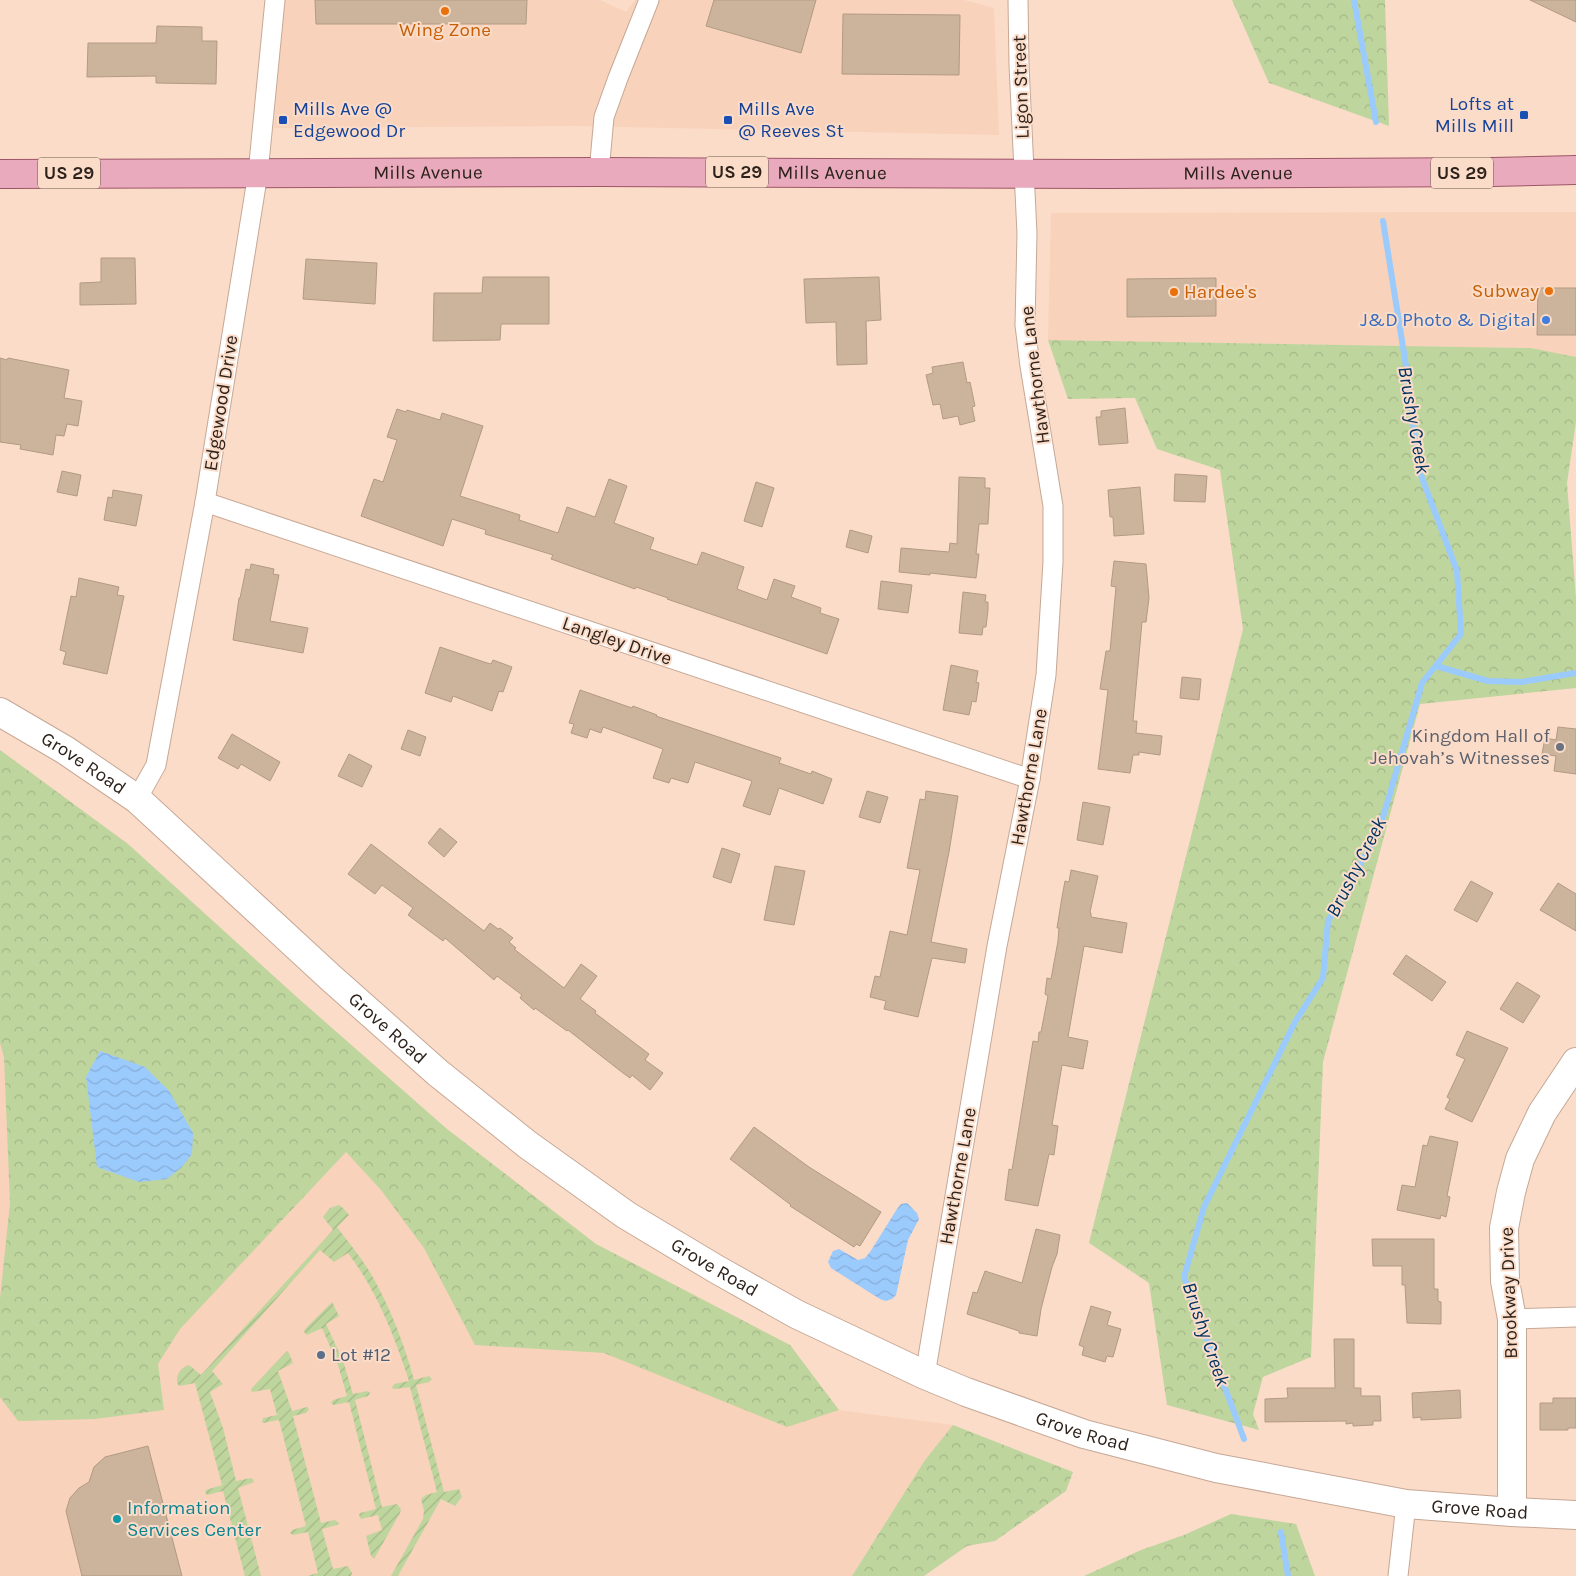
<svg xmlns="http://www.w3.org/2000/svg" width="1576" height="1576" font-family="Karla,sans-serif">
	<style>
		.built { fill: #f8d2ba }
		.forest { fill: url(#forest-crowns) }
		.garden { fill: url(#garden-furrows) }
		.water { fill: url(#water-waves) }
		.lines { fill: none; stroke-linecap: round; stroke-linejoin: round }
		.stream { stroke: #9bcafd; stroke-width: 6 }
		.building { fill: #ccb49c; stroke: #b29a83 }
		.street-casing { stroke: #c6a896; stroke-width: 21 }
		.secondary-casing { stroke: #c6a896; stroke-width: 30 }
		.primary-casing { stroke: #9d5666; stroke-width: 30 }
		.street { stroke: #fff; stroke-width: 19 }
		.secondary { stroke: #fff; stroke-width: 28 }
		.primary { stroke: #e8aabc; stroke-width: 28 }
		.food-dot { fill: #e8710a; stroke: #fbdcc9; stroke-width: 2 }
		.transit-dot { fill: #1a4fb4; stroke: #fbdcc9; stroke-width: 2 }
		.shop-dot { fill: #3f7fe0; stroke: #fbdcc9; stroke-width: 2 }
		.worship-dot { fill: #6b7280; stroke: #fbdcc9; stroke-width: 2 }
		.service-dot { fill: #5c6f8a; stroke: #fbdcc9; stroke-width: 2 }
		.culture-dot { fill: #0f9aa8; stroke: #fbdcc9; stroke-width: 2 }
		.labels { text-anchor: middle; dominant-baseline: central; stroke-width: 4; stroke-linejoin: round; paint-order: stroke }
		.shield { fill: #fbdcc9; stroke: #6b5a4f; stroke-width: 1 }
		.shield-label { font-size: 18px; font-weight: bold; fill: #2d221b }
		.food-label { font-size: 19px; fill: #c56008; stroke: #fbdcc9 }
		.street-label { font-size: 19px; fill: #2d221b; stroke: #fbdcc9 }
		.transit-label { font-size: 19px; fill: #164399; stroke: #fbdcc9; text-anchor: start }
		.shop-label { font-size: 19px; fill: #366cbe; stroke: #fbdcc9; text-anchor: end }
		.worship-label { font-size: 19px; fill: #5b616d; stroke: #fbdcc9; text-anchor: end }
		.service-label { font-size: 19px; fill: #4e5e75; stroke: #fbdcc9; text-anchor: start }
		.culture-label { font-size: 19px; fill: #0d838f; stroke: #fbdcc9; text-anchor: start }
		.water-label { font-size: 20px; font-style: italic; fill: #003461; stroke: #fbdcc9 }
	</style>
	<defs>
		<pattern id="forest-crowns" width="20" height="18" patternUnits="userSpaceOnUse" patternTransform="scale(1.25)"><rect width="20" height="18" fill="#bfd59e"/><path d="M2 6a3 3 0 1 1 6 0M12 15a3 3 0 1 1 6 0" fill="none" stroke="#a4b788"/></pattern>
		<pattern id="garden-furrows" width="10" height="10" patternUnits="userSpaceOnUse" patternTransform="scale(1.25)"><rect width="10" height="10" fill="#bfd59e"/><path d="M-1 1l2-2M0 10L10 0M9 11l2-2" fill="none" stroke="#a4b788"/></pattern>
		<pattern id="water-waves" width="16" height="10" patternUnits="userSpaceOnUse" patternTransform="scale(1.25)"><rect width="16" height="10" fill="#9bcafd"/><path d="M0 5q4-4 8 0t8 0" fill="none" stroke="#86add8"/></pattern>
	</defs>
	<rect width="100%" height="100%" fill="#fbdcc9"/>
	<!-- built -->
	<g class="built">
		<polygon points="282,0 600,0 626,12 635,0 964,0 994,8 999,135 576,126 274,128"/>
		<polygon points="1576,212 1576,357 1531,348 1048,340 1051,213"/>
		<polygon points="0,750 128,844 299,999 447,1129 596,1244 790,1345 839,1410 953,1425 925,1460 852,1576 0,1576"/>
	</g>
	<!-- forest -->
	<g class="forest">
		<polygon points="1232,0 1385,0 1389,126 1269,83"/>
		<polygon points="1048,340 1531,348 1576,357 1576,422 1567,483 1576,598 1576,688 1420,704 1323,1062 1311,1357 1263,1377 1253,1414 1259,1430 1167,1405 1149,1283 1089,1243 1243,629 1220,470 1157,449 1135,398 1068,399"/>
		<polygon points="0,750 128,844 299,999 447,1129 596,1244 790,1345 839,1410 787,1427 604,1353 475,1345 424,1248 381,1190 346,1152 180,1329 158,1364 164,1410 95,1419 18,1421 0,1397 0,1299 10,1203 4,1057 0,1043"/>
		<polygon points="953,1425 1073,1472 1066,1491 995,1541 967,1546 924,1576 852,1576 925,1460"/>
		<polygon points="1231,1514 1296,1524 1315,1576 1084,1576 1141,1550 1184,1535"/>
	</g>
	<!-- garden -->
	<g class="garden">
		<path d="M339,1205l4,3 6,7 -12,12c11,15 24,30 34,47 19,33 33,69 43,106l15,-4 3,3 -3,3 -13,3 28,107 15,-3 3,8 -7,9 -14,-7 -43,77h-7l32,-57 1,-8 -3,-12 5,-4 11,-3 -27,-105 -16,2 -2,-1 2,-4 15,-3c-15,-46 -32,-90 -61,-128l-14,9 -14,-12 -108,121 11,13 -13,8 13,36 13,53 15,-3 2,1 1,3 -16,6 23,88h-16l-22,-85 -16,4 -2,-3 1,-2 16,-5 -27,-102 -16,3c-6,-8 2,-19 10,-21l12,10 132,-145 -10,-13 7,-9z"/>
		<polygon points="332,1302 339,1316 326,1324 343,1361 353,1394 368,1391 370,1393 368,1396 355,1400 382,1507 397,1504 401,1509 400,1513 374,1559 371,1556 366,1536 382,1530 378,1515 361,1519 359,1515 360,1513 376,1509 349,1402 334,1405 331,1403 333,1400 347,1396 338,1365 322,1328 307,1335 304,1332 305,1329"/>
		<polygon points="287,1351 289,1353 293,1363 278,1371 292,1411 307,1407 309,1409 306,1413 293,1416 321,1523 335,1520 339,1523 337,1525 322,1529 333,1569 348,1566 352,1573 351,1576 307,1576 318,1573 308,1532 293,1535 290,1533 292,1530 306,1526 279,1420 263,1423 262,1422 263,1418 277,1415 270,1389 252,1392 251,1389"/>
	</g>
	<!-- water -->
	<g class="water">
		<polygon points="100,1051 145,1067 169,1091 193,1133 192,1154 182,1167 167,1179 139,1182 97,1167 86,1077"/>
		<polygon points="907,1203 917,1213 919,1219 908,1240 896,1295 892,1299 886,1301 880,1299 831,1268 828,1262 833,1251 839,1249 858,1260 865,1258 870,1252 897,1209 901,1204"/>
	</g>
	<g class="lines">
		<!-- stream -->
		<g class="stream">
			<polyline points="1354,0 1376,122"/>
			<polyline points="1436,666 1488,681 1521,682 1575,673"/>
			<polyline points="1244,1439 1184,1277 1204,1207 1295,1022 1323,978 1328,921 1379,831 1422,683 1461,634 1457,571 1419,470 1406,366 1383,221"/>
			<polyline points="1281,1532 1288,1576"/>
		</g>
	</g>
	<!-- building -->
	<g class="building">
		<polygon points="315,0 527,0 526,24 316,24"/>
		<polygon points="714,0 816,0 801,53 706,26"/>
		<polygon points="1530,0 1576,0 1576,22"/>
		<polygon points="843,14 960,15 959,75 842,74"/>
		<polygon points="157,26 202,27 202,41 217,41 216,84 156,83 156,76 87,77 88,43 156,43"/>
		<polygon points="101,258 135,258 136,304 80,305 80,283 101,282"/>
		<polygon points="306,259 377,263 375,304 303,299"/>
		<polygon points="483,277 549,277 549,324 501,324 500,340 433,341 434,293 482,293"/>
		<polygon points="879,277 881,320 866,321 867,364 837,365 836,322 806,323 804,279"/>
		<polygon points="1216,278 1216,316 1127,317 1127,279"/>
		<polygon points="1538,288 1576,288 1576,335 1537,335"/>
		<polygon points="0,358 7,360 8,358 69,370 64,398 82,401 78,426 67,424 64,436 56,435 53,455 20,449 21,445 0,442"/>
		<polygon points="963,362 967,383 970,382 975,406 972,407 975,421 960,425 958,416 943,419 940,404 933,405 926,375 933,373 932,367"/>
		<polygon points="1125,408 1128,443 1099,445 1096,417 1101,417 1101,411"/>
		<polygon points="397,409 406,412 407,410 440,420 442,413 483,426 460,496 520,515 519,520 558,533 567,507 595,517 609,479 627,486 614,523 654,538 650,549 697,565 702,552 744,567 737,589 767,600 774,579 795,586 791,597 821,608 820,613 839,619 827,654 667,599 668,598 636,587 635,589 551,559 553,555 485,534 486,530 452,519 443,546 361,516 374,479 383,482 397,440 387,437"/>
		<polygon points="62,471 81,475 77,496 57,492"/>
		<polygon points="1175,474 1207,476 1205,502 1174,501"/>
		<polygon points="959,477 985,478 985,488 990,488 988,524 979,524 976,554 979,554 976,578 930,573 930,575 899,572 901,548 949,552 950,543 957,544"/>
		<polygon points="756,482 774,488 762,527 744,521"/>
		<polygon points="1140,487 1144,534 1114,536 1113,517 1110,517 1108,490"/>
		<polygon points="113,490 142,495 136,526 104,520 108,497 112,498"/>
		<polygon points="850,530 872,536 868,553 846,547"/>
		<polygon points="1114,561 1146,564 1149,598 1146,622 1142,622 1133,721 1137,721 1136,733 1162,736 1160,755 1139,752 1139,755 1133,755 1130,773 1098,769 1108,690 1100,689 1106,651 1110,651 1116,587 1111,586"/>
		<polygon points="251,564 274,569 273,574 279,575 270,621 308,628 303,653 233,640 239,598 240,598 246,569 250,570"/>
		<polygon points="79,578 119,587 117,595 124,596 107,674 63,664 66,652 60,650 71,596 76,597"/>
		<polygon points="881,581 912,585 908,613 878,609"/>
		<polygon points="963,592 986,595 985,602 988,602 988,610 986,627 983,627 982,635 959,633"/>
		<polygon points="440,647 484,662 491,664 493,660 512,667 503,692 499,691 492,711 453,696 451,702 425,693"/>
		<polygon points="951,665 978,671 976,682 979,683 976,702 972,701 969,715 943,710"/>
		<polygon points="1182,677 1201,679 1199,700 1180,698"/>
		<polygon points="580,690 632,708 633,706 657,715 656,716 781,758 779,763 811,774 812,771 832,779 823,804 779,788 770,815 743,806 752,781 695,762 688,783 671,778 669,783 653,778 663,749 603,727 601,733 590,729 587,738 571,733 574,724 569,723"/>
		<polygon points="1558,727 1576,729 1576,774 1554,771 1556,756 1542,754 1545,738 1556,740"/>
		<polygon points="408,730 426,737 420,756 401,749"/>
		<polygon points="232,734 280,762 270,781 241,764 238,769 218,758"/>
		<polygon points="349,754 372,766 362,787 338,776"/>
		<polygon points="867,791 888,797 880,823 859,817"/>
		<polygon points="926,791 958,796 949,852 931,942 967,949 965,963 932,958 918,1017 884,1009 886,1001 870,997 875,976 880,977 890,931 907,935 920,870 907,868 920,799 925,800"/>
		<polygon points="1083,802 1110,807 1103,845 1077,840"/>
		<polygon points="440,828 457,842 444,857 428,843"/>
		<polygon points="371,844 484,931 490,923 498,929 500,928 513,938 509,942 516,948 514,949 564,988 581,964 597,976 580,999 596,1011 595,1013 649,1054 645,1060 663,1073 650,1090 632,1075 630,1078 623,1073 568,1030 567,1031 535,1008 534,1010 520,998 522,995 497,976 494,980 445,938 443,941 408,915 413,908 382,885 375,894 348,874"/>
		<polygon points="722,848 740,854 731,883 713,877"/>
		<polygon points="775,866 805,871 794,925 764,920"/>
		<polygon points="1071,870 1098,876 1090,912 1091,913 1091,917 1127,923 1122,953 1084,946 1068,1037 1088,1041 1083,1069 1062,1065 1052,1125 1058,1126 1054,1155 1049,1154 1038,1206 1005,1200 1009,1169 1012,1170 1033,1041 1038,1042 1039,1032 1041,1032 1048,996 1045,994 1047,978 1051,979 1058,941 1059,928 1057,928 1062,897 1065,881 1069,882"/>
		<polygon points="1471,881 1493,893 1477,922 1454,910"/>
		<polygon points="1558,883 1576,894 1576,931 1540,910"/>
		<polygon points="1406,955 1446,982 1432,1001 1393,974"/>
		<polygon points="1517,982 1540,996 1523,1023 1500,1009"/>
		<polygon points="1467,1031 1508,1048 1472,1122 1445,1109 1450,1099 1447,1097 1465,1059 1456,1055"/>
		<polygon points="754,1127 809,1167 881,1212 860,1246 856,1244 854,1247 790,1206 791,1205 730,1159"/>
		<polygon points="1430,1136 1458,1142 1447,1196 1450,1197 1446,1217 1441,1215 1440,1219 1397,1210 1402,1185 1415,1187 1423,1145 1427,1146"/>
		<polygon points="1036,1229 1060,1235 1057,1254 1052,1267 1041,1309 1037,1336 1019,1333 1019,1331 967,1314 973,1292 977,1293 985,1271 1022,1283"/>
		<polygon points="1372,1239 1434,1239 1434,1289 1438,1289 1438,1301 1441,1302 1441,1324 1407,1323 1405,1285 1402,1285 1402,1266 1373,1266"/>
		<polygon points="1091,1306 1111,1312 1107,1325 1121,1329 1113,1357 1107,1356 1105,1362 1082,1355 1084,1347 1079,1345"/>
		<polygon points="1334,1339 1354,1339 1354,1388 1361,1388 1361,1396 1380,1396 1381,1421 1373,1421 1373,1425 1353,1426 1353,1423 1346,1424 1346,1421 1265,1422 1265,1399 1288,1398 1287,1388 1335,1388"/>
		<polygon points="1460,1390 1461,1418 1421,1420 1421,1417 1413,1418 1412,1393"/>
		<polygon points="1553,1398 1576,1398 1576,1428 1568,1428 1568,1430 1540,1430 1540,1403 1553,1403"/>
		<polygon points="148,1446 182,1576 82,1576 66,1511 70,1498 79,1488 89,1482 94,1467 105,1457"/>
	</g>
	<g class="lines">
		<!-- street casing -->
		<g class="street-casing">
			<g id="street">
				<polyline points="599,172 604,117 618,78 649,0"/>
				<polyline points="205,502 1030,779"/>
				<polyline points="137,799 156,765 205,502 258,173 275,0"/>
				<polyline points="1512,1319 1576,1317"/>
				<polyline points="925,1375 997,946 1030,779 1046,675 1053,562 1053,506 1030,366 1025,325 1027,234 1019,65 1018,0"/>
				<polyline points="1398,1576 1406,1504"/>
			</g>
		</g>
		<!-- secondary casing -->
		<g class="secondary-casing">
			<g id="secondary">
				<path id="s1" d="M0,712l65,38 72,49 194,179 107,95 90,72 98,70 90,54 80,45 129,61 41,17 118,42 132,34 190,36 106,8 64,3"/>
				<polyline points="1512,1512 1512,1319 1505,1281 1504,1228 1511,1192 1520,1159 1542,1113 1576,1062"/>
			</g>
		</g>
		<!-- primary casing -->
		<g class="primary-casing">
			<g id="primary">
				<path id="s2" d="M0,174l599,-2 509,2 384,-2 84,-2"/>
			</g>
		</g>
		<!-- street -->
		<use href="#street" class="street"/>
		<!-- secondary -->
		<use href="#secondary" class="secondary"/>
		<!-- primary -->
		<use href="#primary" class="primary"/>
	</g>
	<!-- markers -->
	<g class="food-dot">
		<circle cx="445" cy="11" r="5"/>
		<circle cx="1549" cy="291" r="5"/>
		<circle cx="1174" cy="292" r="5"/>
	</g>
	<g class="transit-dot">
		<rect x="1519" y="110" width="10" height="10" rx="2.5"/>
		<rect x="278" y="115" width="10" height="10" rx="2.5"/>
		<rect x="723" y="115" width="10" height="10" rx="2.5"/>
	</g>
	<circle class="shop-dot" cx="1546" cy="320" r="5"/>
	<circle class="worship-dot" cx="1560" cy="747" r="5"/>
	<circle class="service-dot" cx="321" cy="1355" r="5"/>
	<circle class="culture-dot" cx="117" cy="1519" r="5"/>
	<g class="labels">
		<!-- shield labels -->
		<g class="shield">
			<rect x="706" y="156.5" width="62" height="31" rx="4"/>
			<rect x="38" y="157.5" width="62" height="31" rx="4"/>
			<rect x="1431" y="157.5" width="62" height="31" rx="4"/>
		</g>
		<g class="shield-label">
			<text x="737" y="172">US 29</text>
			<text x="69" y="173">US 29</text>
			<text x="1462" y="173">US 29</text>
		</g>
		<!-- food labels -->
		<g class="food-label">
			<text x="445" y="30">Wing Zone</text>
			<text x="1539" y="291" text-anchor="end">Subway</text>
			<text x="1184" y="292" text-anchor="start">Hardee's</text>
		</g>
		<!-- street labels -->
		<g class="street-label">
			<text transform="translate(1021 87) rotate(-92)">Ligon Street</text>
			<text stroke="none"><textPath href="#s2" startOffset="428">Mills Avenue</textPath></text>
			<text stroke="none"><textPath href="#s2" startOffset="832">Mills Avenue</textPath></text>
			<text stroke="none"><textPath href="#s2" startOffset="1238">Mills Avenue</textPath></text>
			<text transform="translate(1035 375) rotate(-97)">Hawthorne Lane</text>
			<text transform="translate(221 403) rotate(-81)">Edgewood Drive</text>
			<text transform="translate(617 641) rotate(19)">Langley Drive</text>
			<text stroke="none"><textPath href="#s1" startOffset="98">Grove Road</textPath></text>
			<text transform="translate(1029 777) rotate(-80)">Hawthorne Lane</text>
			<text stroke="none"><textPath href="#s1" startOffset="502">Grove Road</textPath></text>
			<text transform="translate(958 1176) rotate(-80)">Hawthorne Lane</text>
			<text stroke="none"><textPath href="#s1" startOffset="908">Grove Road</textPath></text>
			<text transform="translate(1509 1293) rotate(-92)">Brookway Drive</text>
			<text stroke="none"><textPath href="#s1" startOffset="1312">Grove Road</textPath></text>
			<text stroke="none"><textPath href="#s1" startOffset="1718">Grove Road</textPath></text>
		</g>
		<!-- transit labels -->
		<g class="transit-label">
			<text x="1514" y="104" text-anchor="end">Lofts at<tspan x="1514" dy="22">Mills Mill</tspan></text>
			<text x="293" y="109">Mills Ave @<tspan x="293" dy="22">Edgewood Dr</tspan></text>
			<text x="738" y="109">Mills Ave<tspan x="738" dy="22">@ Reeves St</tspan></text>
		</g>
		<!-- shop labels -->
		<g class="shop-label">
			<text x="1536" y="320">J&amp;D Photo &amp; Digital</text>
		</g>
		<!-- worship labels -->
		<g class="worship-label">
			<text x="1550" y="736">Kingdom Hall of<tspan x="1550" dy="22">Jehovah’s Witnesses</tspan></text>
		</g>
		<!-- service labels -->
		<g class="service-label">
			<text x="331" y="1355">Lot #12</text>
		</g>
		<!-- culture labels -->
		<g class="culture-label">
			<text x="127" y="1508">Information<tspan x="127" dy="22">Services Center</tspan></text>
		</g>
		<!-- water labels -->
		<g class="water-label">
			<text transform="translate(1414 420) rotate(80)">Brushy Creek</text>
			<text transform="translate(1356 867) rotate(-63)">Brushy Creek</text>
			<text transform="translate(1206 1334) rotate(71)">Brushy Creek</text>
		</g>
	</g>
</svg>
